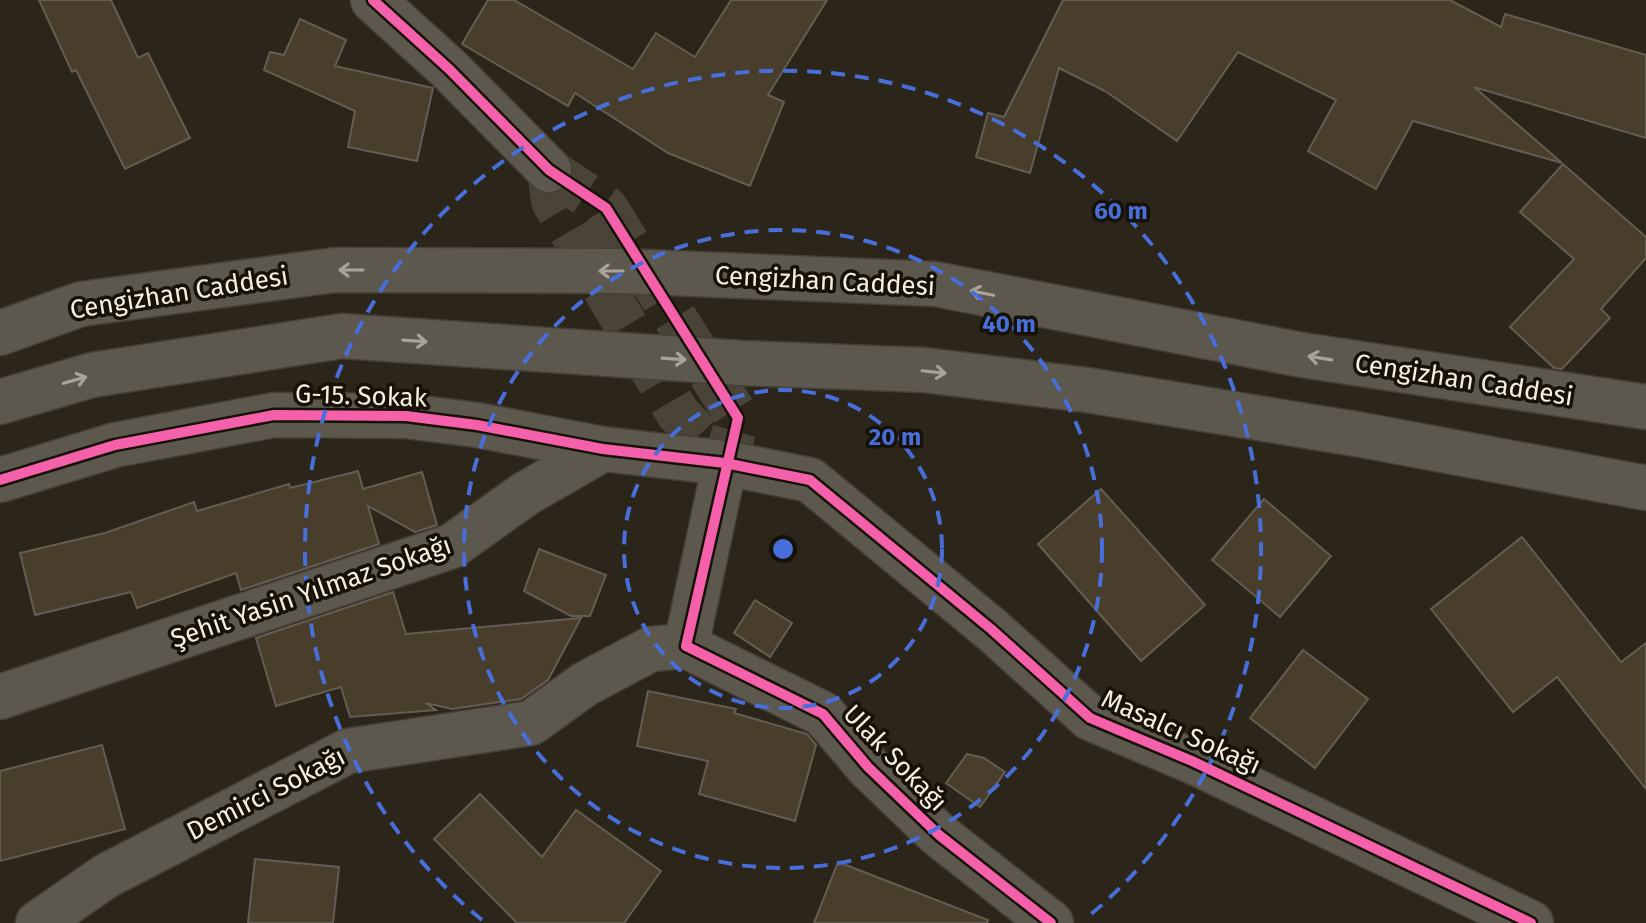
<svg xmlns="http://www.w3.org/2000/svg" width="1646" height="923" font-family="'Fira Sans',sans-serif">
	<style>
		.building { fill: #493d2c; stroke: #645d53; stroke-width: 2 }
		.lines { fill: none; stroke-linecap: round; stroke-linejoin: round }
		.minor-tunnel { stroke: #4a4337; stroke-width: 44; stroke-dasharray: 44 22; stroke-linecap: butt }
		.minor-casing { stroke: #453f35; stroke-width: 47 }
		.secondary-casing { stroke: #453f35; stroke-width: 47 }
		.minor { stroke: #5d584e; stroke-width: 44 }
		.secondary { stroke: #5d584e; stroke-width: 44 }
		.cycleway-casing { stroke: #171208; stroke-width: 15 }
		.cycleway { stroke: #f560ab; stroke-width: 10 }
		.oneway { stroke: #aaa397 }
		.ring { fill: none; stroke: #486eda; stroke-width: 4; stroke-dasharray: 14 10 }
		.labels { text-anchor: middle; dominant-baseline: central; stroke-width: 7; stroke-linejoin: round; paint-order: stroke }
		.street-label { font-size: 26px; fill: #f6eee0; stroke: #171208 }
		.centre { fill: #486eda; stroke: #171208; stroke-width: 4 }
		.ring-label { font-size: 24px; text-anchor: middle; font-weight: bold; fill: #486eda; stroke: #171208; stroke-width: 7; stroke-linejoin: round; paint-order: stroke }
	</style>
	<rect width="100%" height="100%" fill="#2c2519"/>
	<!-- building -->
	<g class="building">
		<polygon points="39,0 111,0 138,58 148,53 190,138 125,169 76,70 72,72"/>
		<polygon points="488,0 514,0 633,69 656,33 695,57 731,0 827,0 768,95 784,102 750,186 668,153 575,93 568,106 462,44"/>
		<polygon points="1063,0 1450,0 1501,27 1505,14 1646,55 1646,138 1474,87 1562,163 1413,121 1376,189 1308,151 1336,100 1238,52 1177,141 1105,91 1059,68 1030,173 976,157 988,113 1004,117"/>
		<polygon points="300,19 346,40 335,66 433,88 417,161 348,147 355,111 264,70 270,52 284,55"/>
		<polygon points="1563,164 1646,237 1646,258 1601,309 1610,318 1562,369 1554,368 1510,327 1574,259 1520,212"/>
		<polygon points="358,471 363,489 422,472 437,525 415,532 368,506 379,544 241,590 236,573 137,608 131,592 35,615 20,553 105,533 194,502 197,511 289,484 290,488"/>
		<polygon points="1101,489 1205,605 1141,661 1038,544"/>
		<polygon points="1264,499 1331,556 1280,617 1212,560"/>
		<polygon points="1522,537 1621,662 1646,643 1646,789 1557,677 1513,712 1431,609"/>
		<polygon points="539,549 606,575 590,616 571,616 524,591"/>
		<polygon points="393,592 406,634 581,618 548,680 521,699 452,709 426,703 436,710 350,717 341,687 276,706 256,638"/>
		<polygon points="755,600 792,623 770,657 734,633"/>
		<polygon points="1303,650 1368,699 1315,768 1250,718"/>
		<polygon points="648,691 736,709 734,713 807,734 816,745 795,821 699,794 708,761 637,746"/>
		<polygon points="102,745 125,829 0,861 0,771"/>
		<polygon points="967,754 984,758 1005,772 980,807 946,783"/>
		<polygon points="480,794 542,857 576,810 661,871 624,923 517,923 434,839"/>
		<polygon points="255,859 339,867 333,923 248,923"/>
		<polygon points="838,862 988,920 987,923 814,923"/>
	</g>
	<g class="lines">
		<!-- minor-tunnel -->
		<g class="minor-tunnel">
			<polyline points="549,170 606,208 738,418 725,463"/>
			<polyline points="549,170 553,201 677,412 725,463"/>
		</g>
		<!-- minor casing -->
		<g class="minor-casing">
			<g id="minor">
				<polyline points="373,0 449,69 549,170"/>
				<polyline points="725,463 686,646 823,714 868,767 939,835 1051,923"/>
				<polyline points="0,480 115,445 274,415 406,416 477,425 603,449 725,463 810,480 991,629 1090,718 1192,761 1531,923"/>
				<polyline points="0,697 452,546 525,494 603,449"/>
				<polyline points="38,923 106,876 348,751 531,723 585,684 651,649 686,646"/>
			</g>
		</g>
		<!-- secondary casing -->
		<g class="secondary-casing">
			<g id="secondary">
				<polyline points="0,333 81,304 335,270 623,271 935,284 1302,355 1646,407"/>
				<polyline points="0,402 92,375 342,336 741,363 924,370 1087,390 1362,435 1646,488"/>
			</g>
		</g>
		<!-- minor -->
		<use href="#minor" class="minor"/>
		<!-- secondary -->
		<use href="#secondary" class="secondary"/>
		<!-- cycleway casing -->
		<g class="cycleway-casing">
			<g id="cycleway">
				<polyline points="373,0 449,69 549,170 606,208 738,418 686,646 823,714 868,767 939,835 1051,923"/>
				<polyline points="0,480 115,445 274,415 406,416 477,425 603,449 725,463 810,480 991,629 1090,718 1192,761 1531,923"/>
			</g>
		</g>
		<!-- cycleway -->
		<use href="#cycleway" class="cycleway"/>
	</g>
	<!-- one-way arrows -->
	<defs><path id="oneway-shaft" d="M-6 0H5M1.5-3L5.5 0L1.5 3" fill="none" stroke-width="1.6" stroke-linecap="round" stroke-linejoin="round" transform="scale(2)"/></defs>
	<g class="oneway">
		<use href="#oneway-shaft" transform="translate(351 270) rotate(-180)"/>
		<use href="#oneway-shaft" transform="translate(611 271) rotate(-180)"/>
		<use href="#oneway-shaft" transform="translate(982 293) rotate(-169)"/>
		<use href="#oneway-shaft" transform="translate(415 341) rotate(4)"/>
		<use href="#oneway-shaft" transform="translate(1320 358) rotate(-171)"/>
		<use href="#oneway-shaft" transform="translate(674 359) rotate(4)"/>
		<use href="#oneway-shaft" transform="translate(934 372) rotate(6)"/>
		<use href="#oneway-shaft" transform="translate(75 380) rotate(-16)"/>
	</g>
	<!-- distance rings -->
	<g class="ring">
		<circle cx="783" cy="549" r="159"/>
		<circle cx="783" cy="549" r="319"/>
		<path d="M482 920A478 478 0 1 1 1084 920"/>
	</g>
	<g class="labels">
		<!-- street labels -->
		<g class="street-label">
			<text transform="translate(825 281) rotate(3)">Cengizhan Caddesi</text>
			<text transform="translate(179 293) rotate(-9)">Cengizhan Caddesi</text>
			<text transform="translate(1464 380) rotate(9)">Cengizhan Caddesi</text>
			<text transform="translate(361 396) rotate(2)">G-15. Sokak</text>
			<text transform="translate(311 592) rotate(-19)">Şehit Yasin Yılmaz Sokağı</text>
			<text transform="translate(1181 732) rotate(24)">Masalcı Sokağı</text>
			<text transform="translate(895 758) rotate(46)">Ulak Sokağı</text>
			<text transform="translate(266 794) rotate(-27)">Demirci Sokağı</text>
		</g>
	</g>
	<circle cx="783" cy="549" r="12" class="centre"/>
	<g class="ring-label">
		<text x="1121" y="219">60 m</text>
		<text x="1009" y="332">40 m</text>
		<text x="895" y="445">20 m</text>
	</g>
</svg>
